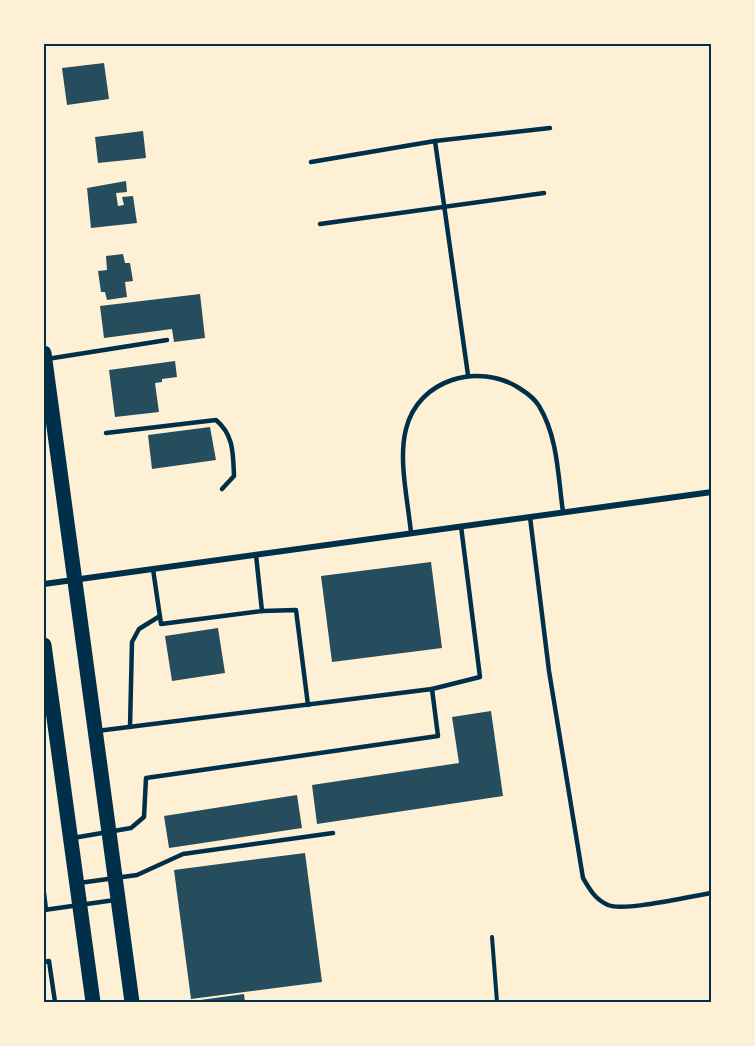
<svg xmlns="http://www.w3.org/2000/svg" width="755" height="1046" font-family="Lato,sans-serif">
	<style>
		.building { fill: #264d5e }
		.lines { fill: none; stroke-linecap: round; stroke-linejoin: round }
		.path { stroke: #003049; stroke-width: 4 }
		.service { stroke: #003049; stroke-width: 4.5 }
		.minor { stroke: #003049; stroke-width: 6 }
		.primary { stroke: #003049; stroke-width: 15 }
		.neatline { fill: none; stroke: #003049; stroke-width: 2 }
	</style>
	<rect width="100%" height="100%" fill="#fdf0d5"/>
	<!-- building -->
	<g class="building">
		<polygon points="104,63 109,99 67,105 62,68"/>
		<polygon points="143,131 146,158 98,163 95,137"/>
		<polygon points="126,181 127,192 116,193 118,206 124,205 122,197 133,196 137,223 91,228 87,188"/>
		<polygon points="123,254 125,263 130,263 133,281 125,282 127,297 107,300 105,292 101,292 98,271 107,270 106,256"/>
		<polygon points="200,294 205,338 174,342 172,329 104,338 100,306"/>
		<polygon points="175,361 177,377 162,379 162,382 155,383 159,412 115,417 109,370"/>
		<polygon points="210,427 216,460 152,469 148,435"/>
		<polygon points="431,562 442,648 332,662 321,576"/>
		<polygon points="218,628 225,673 172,681 165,636"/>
		<polygon points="491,711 503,796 317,824 312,785 459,763 452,717"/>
		<polygon points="297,795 302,828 169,848 164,816"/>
		<polygon points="305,853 322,982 191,999 174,870"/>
		<polygon points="244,994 245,1002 193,1002 193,1001"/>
	</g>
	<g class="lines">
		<!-- path -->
		<polyline class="path" points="492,937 497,1002"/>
		<!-- service -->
		<g class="service">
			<polyline points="435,141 468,375"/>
			<polyline points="311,162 435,141 550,128"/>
			<polyline points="320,224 544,193"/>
			<polyline points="47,359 167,340"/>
			<path d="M106,433l110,-13c18,15 17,34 18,56l-12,13"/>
			<path d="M530,517l19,154 34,207c7,12 12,21 25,27 17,7 82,-9 104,-12"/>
			<path d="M411,533c-3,-32 -13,-73 -5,-104 12,-50 73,-67 113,-41 8,5 16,11 20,18 19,31 19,71 24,106"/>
			<polyline points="153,569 161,624 262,611 256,555"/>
			<polyline points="262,611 296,610 308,705"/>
			<polyline points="432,689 480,677 461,526"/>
			<polyline points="130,727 132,642 139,629 160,616"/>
			<polyline points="73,838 131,828 144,817 146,778 438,736 432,689 97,731"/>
			<polyline points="79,883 137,875 183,854 333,833"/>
			<polyline points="44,893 46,910"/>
			<polyline points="44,910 115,900"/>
			<polyline points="44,962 49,961 55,1002"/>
		</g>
		<!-- minor -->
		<polyline class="minor" points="44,584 712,492"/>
		<!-- primary -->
		<g class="primary">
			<polyline points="44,353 132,1002"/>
			<polyline points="44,645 93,1002"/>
		</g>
	</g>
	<!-- border -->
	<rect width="755" height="1046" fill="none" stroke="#fdf0d5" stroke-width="90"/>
	<rect x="45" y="45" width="665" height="956" class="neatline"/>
</svg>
